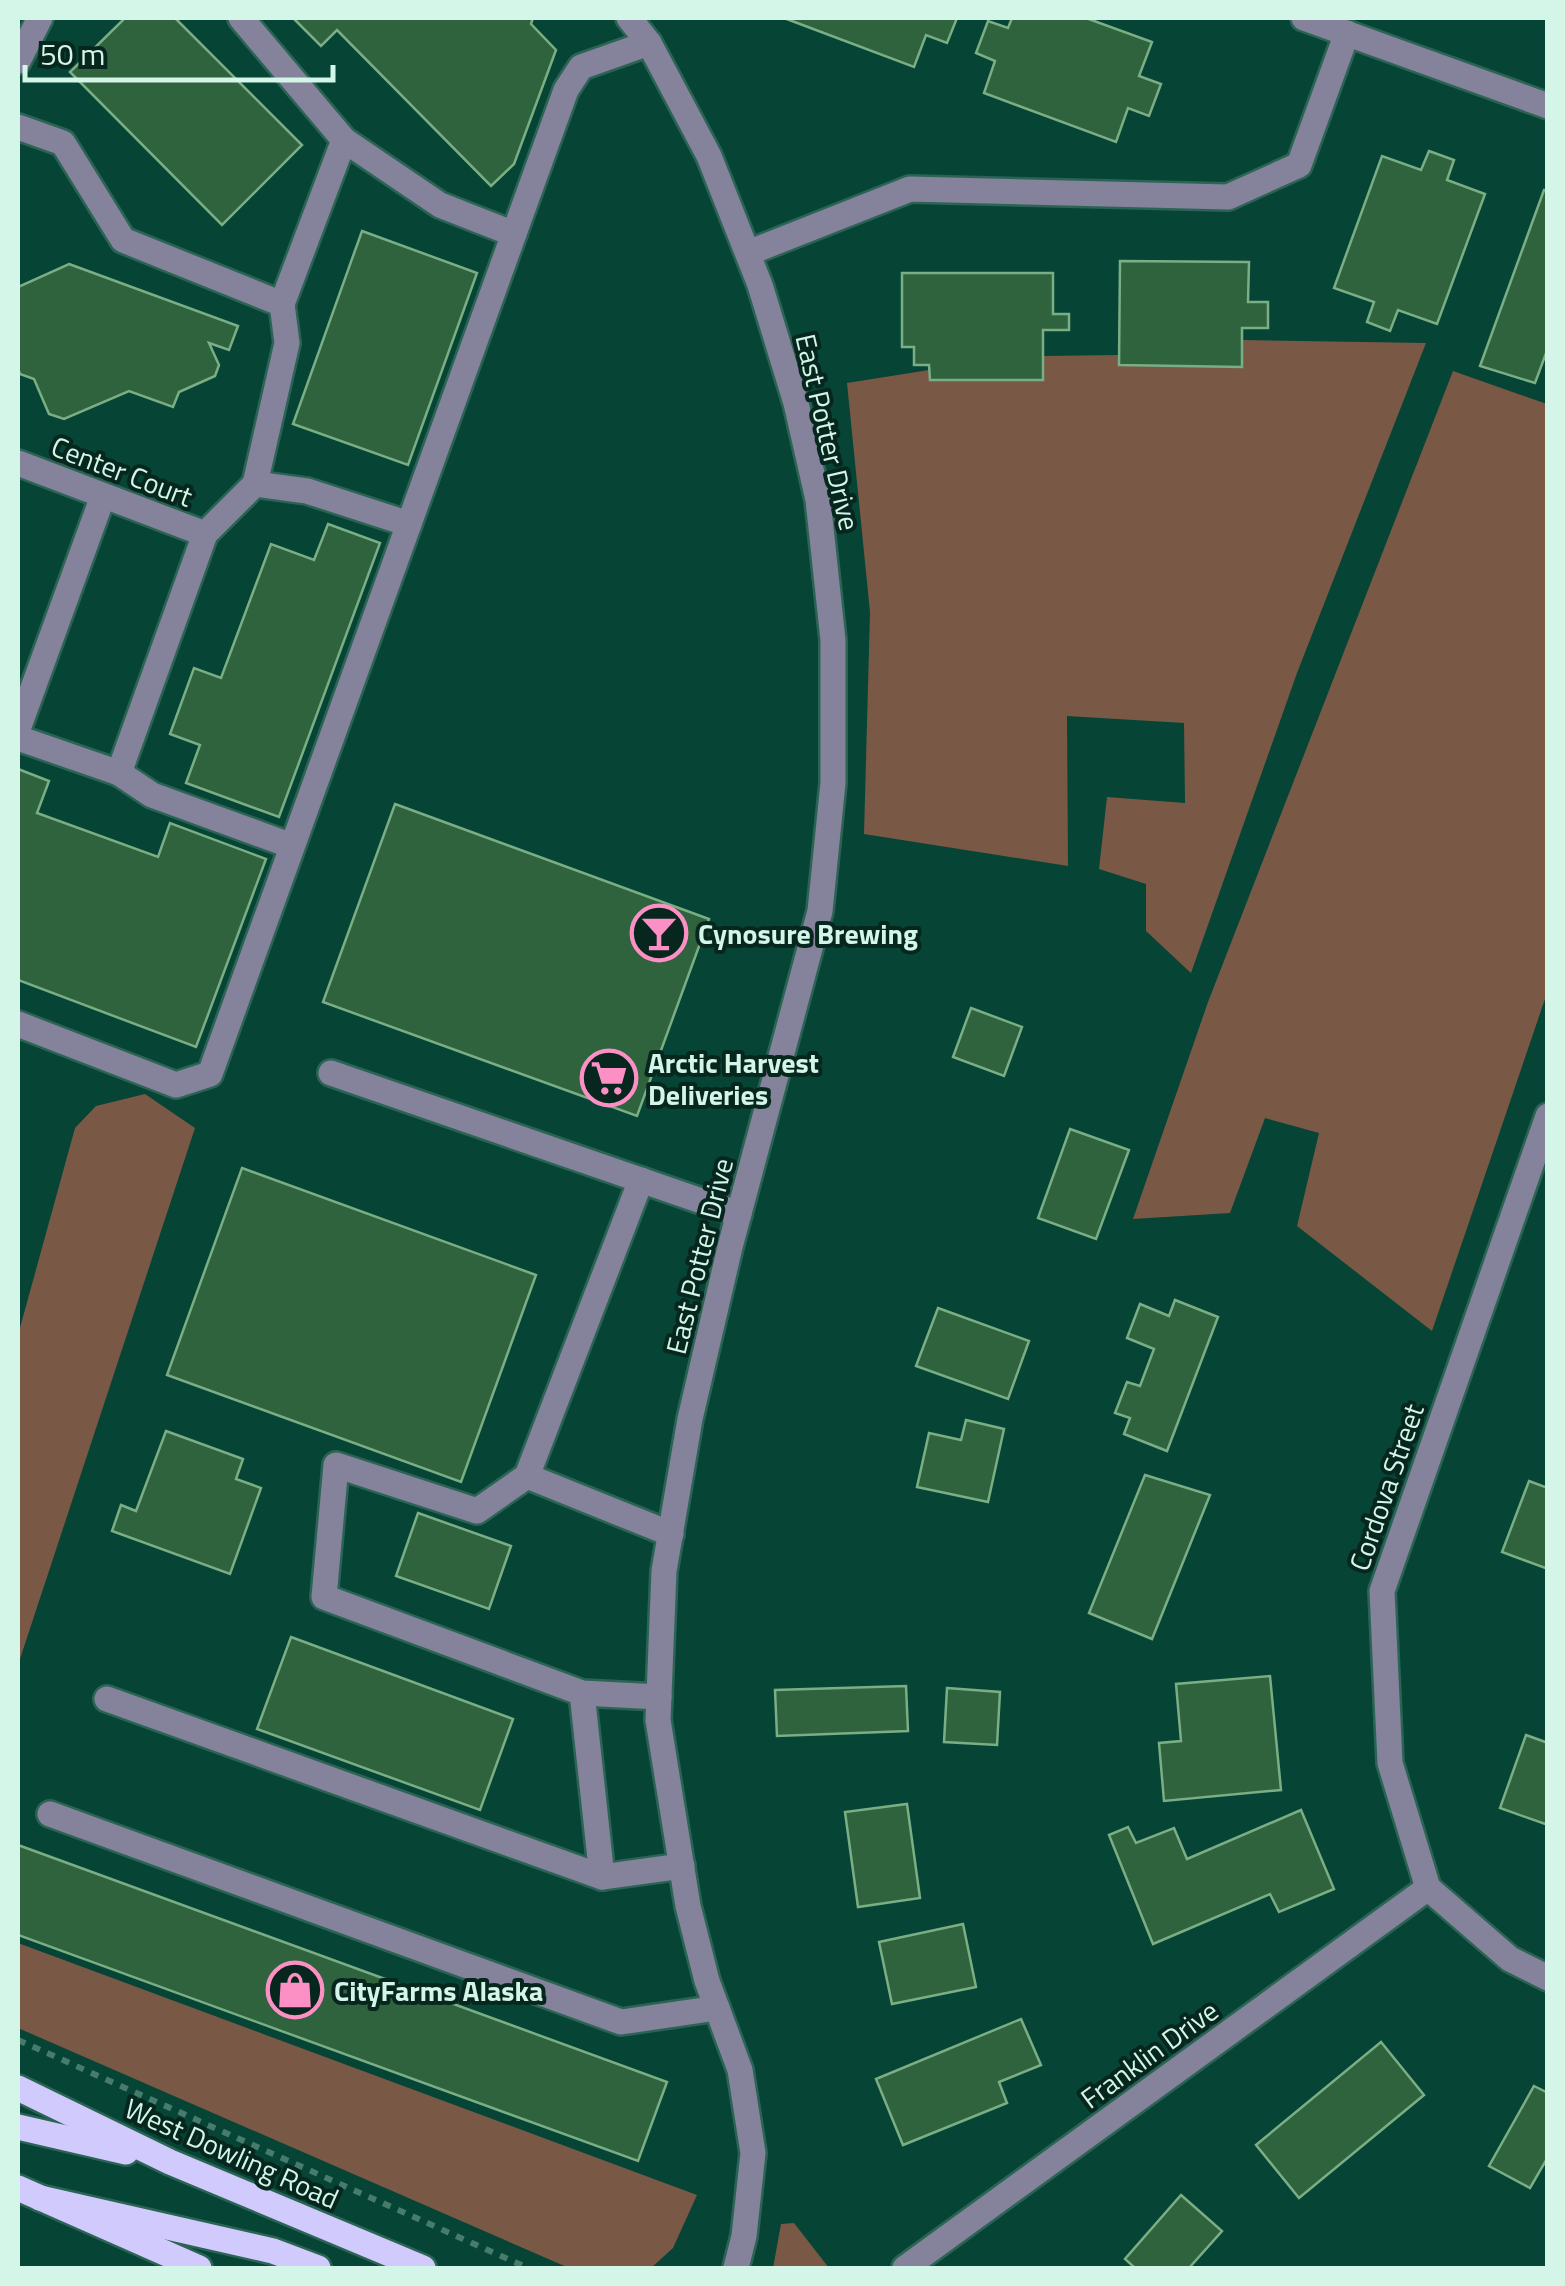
<svg xmlns="http://www.w3.org/2000/svg" width="1565" height="2286" font-family="'Titillium Web',sans-serif">
	<style>
		.green { fill: #795846 }
		.building { fill: #2f633d; stroke: #7aae85; stroke-width: 2.5 }
		.lines { fill: none; stroke-linecap: round; stroke-linejoin: round }
		.minor-casing { stroke: #2b6455; stroke-width: 30 }
		.major-casing { stroke: #2b6455; stroke-width: 30 }
		.path { stroke: #467b6d; stroke-width: 6; stroke-dasharray: 8 8; stroke-linecap: butt }
		.minor { stroke: #85829b; stroke-width: 25 }
		.major { stroke: #d1cafc; stroke-width: 25 }
		.labels { text-anchor: middle; dominant-baseline: central; stroke-width: 8; stroke-linejoin: round; paint-order: stroke }
		.street-label { font-size: 28px; fill: #d3f6e9; stroke: #07271e }
		.poi-label { font-size: 28px; font-weight: bold; fill: #d3f6e9; stroke: #07271e; text-anchor: start }
	</style>
	<rect width="100%" height="100%" fill="#064435"/>
	<!-- green -->
	<g class="green">
		<polygon points="1242,340 1426,343 1297,673 1191,973 1146,931 1146,884 1099,869 1107,797 1185,803 1184,723 1067,716 1068,866 864,834 870,612 847,383 929,370 930,380 1043,380 1043,356 1119,355 1119,365"/>
		<polygon points="1453,371 1547,404 1547,993 1432,1331 1297,1226 1319,1133 1265,1118 1230,1213 1133,1219 1208,1002"/>
		<polygon points="145,1094 195,1128 18,1665 18,1335 75,1128 96,1106"/>
		<polygon points="18,1943 697,2195 673,2248 651,2268 569,2268 18,2028"/>
		<polygon points="794,2223 829,2268 773,2268 781,2224"/>
	</g>
	<!-- building -->
	<g class="building">
		<polygon points="125,18 175,18 302,145 222,225 70,72"/>
		<polygon points="293,18 533,18 531,24 556,50 514,164 491,186 337,30 321,46"/>
		<polygon points="784,18 957,18 947,43 926,35 914,67"/>
		<polygon points="1012,18 1086,18 1152,42 1139,76 1161,84 1149,116 1128,108 1116,142 984,93 995,61 976,53 988,21 1008,28"/>
		<polygon points="1429,151 1454,160 1447,180 1485,194 1437,324 1398,310 1390,331 1367,322 1374,302 1334,288 1382,156 1421,170"/>
		<polygon points="1544,190 1548,191 1548,348 1535,383 1480,366"/>
		<polygon points="362,231 477,273 408,465 293,424"/>
		<polygon points="1120,261 1249,262 1248,302 1268,302 1268,328 1242,328 1242,367 1119,365"/>
		<polygon points="69,264 238,326 229,350 209,343 219,365 215,376 179,392 173,407 129,391 64,419 49,414 34,379 20,374 18,369 18,287"/>
		<polygon points="902,273 1053,273 1053,314 1069,314 1069,330 1043,330 1043,380 930,380 929,365 914,365 914,347 902,347"/>
		<polygon points="328,524 380,543 279,817 186,783 200,745 170,734 194,668 221,678 271,544 314,560"/>
		<polygon points="18,769 49,781 37,813 158,857 170,823 266,859 196,1047 18,980"/>
		<polygon points="395,804 709,919 637,1116 323,1002"/>
		<polygon points="971,1008 1022,1027 1004,1076 953,1057"/>
		<polygon points="1070,1129 1129,1150 1096,1239 1038,1218"/>
		<polygon points="242,1168 536,1275 461,1482 167,1375"/>
		<polygon points="1175,1300 1218,1317 1167,1451 1124,1434 1130,1418 1115,1413 1127,1382 1140,1386 1154,1349 1127,1338 1140,1304 1169,1316"/>
		<polygon points="938,1308 1029,1341 1008,1399 916,1366"/>
		<polygon points="966,1420 1004,1429 988,1502 917,1487 929,1433 961,1440"/>
		<polygon points="166,1431 243,1459 236,1479 261,1488 230,1574 112,1531 121,1505 136,1511"/>
		<polygon points="1145,1475 1210,1495 1152,1639 1089,1613"/>
		<polygon points="1529,1481 1548,1488 1548,1569 1502,1552"/>
		<polygon points="418,1513 511,1546 489,1609 396,1576"/>
		<polygon points="291,1637 513,1719 480,1810 257,1729"/>
		<polygon points="1270,1676 1281,1790 1164,1801 1159,1743 1181,1741 1176,1684"/>
		<polygon points="906,1686 908,1731 777,1736 775,1690"/>
		<polygon points="947,1688 1000,1692 997,1745 944,1742"/>
		<polygon points="1526,1735 1548,1743 1548,1825 1500,1808"/>
		<polygon points="907,1804 920,1898 858,1907 845,1812"/>
		<polygon points="1301,1810 1334,1889 1279,1912 1270,1894 1153,1944 1109,1835 1128,1827 1136,1843 1174,1828 1187,1859"/>
		<polygon points="18,1845 667,2082 638,2161 18,1935"/>
		<polygon points="963,1924 976,1987 892,2004 879,1942"/>
		<polygon points="1021,2019 1041,2065 999,2082 1007,2103 903,2145 876,2079"/>
		<polygon points="1381,2042 1424,2095 1299,2198 1256,2145"/>
		<polygon points="1534,2086 1548,2093 1548,2157 1530,2188 1489,2166"/>
		<polygon points="1181,2195 1222,2231 1189,2268 1135,2268 1125,2259"/>
	</g>
	<g class="lines">
		<!-- minor casing -->
		<g class="minor-casing">
			<g id="minor">
				<polyline points="241,18 344,140 440,205 514,234"/>
				<polyline points="629,18 649,43 709,156 760,285 796,403 818,500 833,640 833,783 820,911 730,1247 690,1419 664,1571 658,1720 688,1906 707,1981 740,2070 753,2153 744,2236 736,2268"/>
				<polyline points="1304,18 1548,106"/>
				<polyline points="18,61 40,18"/>
				<polyline points="18,127 63,143 123,240 282,304 287,343 255,484"/>
				<polyline points="748,253 910,189 1228,197 1299,165 1347,33"/>
				<polyline points="282,304 344,140"/>
				<polyline points="18,463 205,534"/>
				<polyline points="18,729 103,496"/>
				<polyline points="18,738 119,773 205,534 255,484 307,491 409,524"/>
				<polyline points="119,773 152,795 292,846"/>
				<polyline points="18,1024 176,1085 210,1074 566,90 581,67 649,43"/>
				<polyline points="331,1073 739,1214"/>
				<polyline points="527,1476 641,1180"/>
				<polyline points="582,1693 602,1877"/>
				<polyline points="659,1697 582,1693 324,1597 336,1465 477,1511 527,1476 671,1534"/>
				<polyline points="107,1699 602,1877 682,1866"/>
				<polyline points="50,1814 621,2022 717,2008"/>
				<polyline points="1428,1888 1390,1763 1382,1591 1548,1116"/>
				<polyline points="1428,1888 1510,1959 1548,1978"/>
				<polyline points="905,2268 1428,1888"/>
			</g>
		</g>
		<!-- major casing -->
		<g class="major-casing">
			<g id="major">
				<polyline points="18,2088 170,2162 423,2268"/>
				<polyline points="18,2127 126,2152"/>
				<polyline points="18,2188 199,2268"/>
				<polyline points="40,2198 273,2251 318,2268"/>
			</g>
		</g>
		<!-- path -->
		<polyline class="path" points="18,2040 528,2268"/>
		<!-- minor -->
		<use href="#minor" class="minor"/>
		<!-- major -->
		<use href="#major" class="major"/>
	</g>
	<!-- icons -->
	<defs>
		<g id="bar-ring" transform="scale(2.875)"><circle r="9.5" fill="#07271e" stroke="#fc8fc3" stroke-width="1.5"/><path d="M-6-5H6L.8 .8V4.5H3.5V6h-7V4.5H-.8V.8Z" fill="#fc8fc3"/></g>
		<g id="supermarket-ring" transform="scale(2.875)"><circle r="9.5" fill="#07271e" stroke="#fc8fc3" stroke-width="1.5"/><path d="M-6-5.5h2.5l.6 2H6L4.5 2H-2.5L-4.4-4H-6ZM-1.5 3.2a1.3 1.3 0 1 0 .1 0ZM3 3.2a1.3 1.3 0 1 0 .1 0Z" fill="#fc8fc3"/></g>
		<g id="shop-ring" transform="scale(2.875)"><circle r="9.5" fill="#07271e" stroke="#fc8fc3" stroke-width="1.5"/><path d="M-5-2.5h2.3a2.7 3.5 0 0 1 5.4 0H5L5.5 6h-11ZM-1.5-2.5h3a1.5 2.3 0 0 0-3 0Z" fill="#fc8fc3"/></g>
	</defs>
	<g fill-rule="evenodd">
		<use href="#bar-ring" x="659" y="933"/>
		<use href="#supermarket-ring" x="609" y="1078"/>
		<use href="#shop-ring" x="295" y="1990"/>
	</g>
	<g class="labels">
		<!-- street labels -->
		<g class="street-label">
			<text transform="translate(828 432) rotate(77)">East Potter Drive</text>
			<text transform="translate(122 471) rotate(21)">Center Court</text>
			<text transform="translate(699 1256) rotate(-76)">East Potter Drive</text>
			<text transform="translate(1386 1487) rotate(-71)">Cordova Street</text>
			<text transform="translate(1149 2054) rotate(-36)">Franklin Drive</text>
			<text transform="translate(232 2153) rotate(24)">West Dowling Road</text>
		</g>
		<!-- poi labels -->
		<g class="poi-label">
			<text x="698" y="933">Cynosure Brewing</text>
			<text x="648" y="1062">Arctic Harvest<tspan x="648" dy="32">Deliveries</tspan></text>
			<text x="334" y="1990">CityFarms Alaska</text>
		</g>
	</g>
	<!-- border -->
	<rect width="1565" height="2286" fill="none" stroke="#d3f6e9" stroke-width="40"/>
	<!-- scale -->
	<path d="M25 65v15h308v-15" fill="none" stroke="#d3f6e9" stroke-width="5"/>
	<text x="40" y="65" font-size="30" fill="#d3f6e9" stroke="#07271e" stroke-width="8" paint-order="stroke">50 m</text>
</svg>
